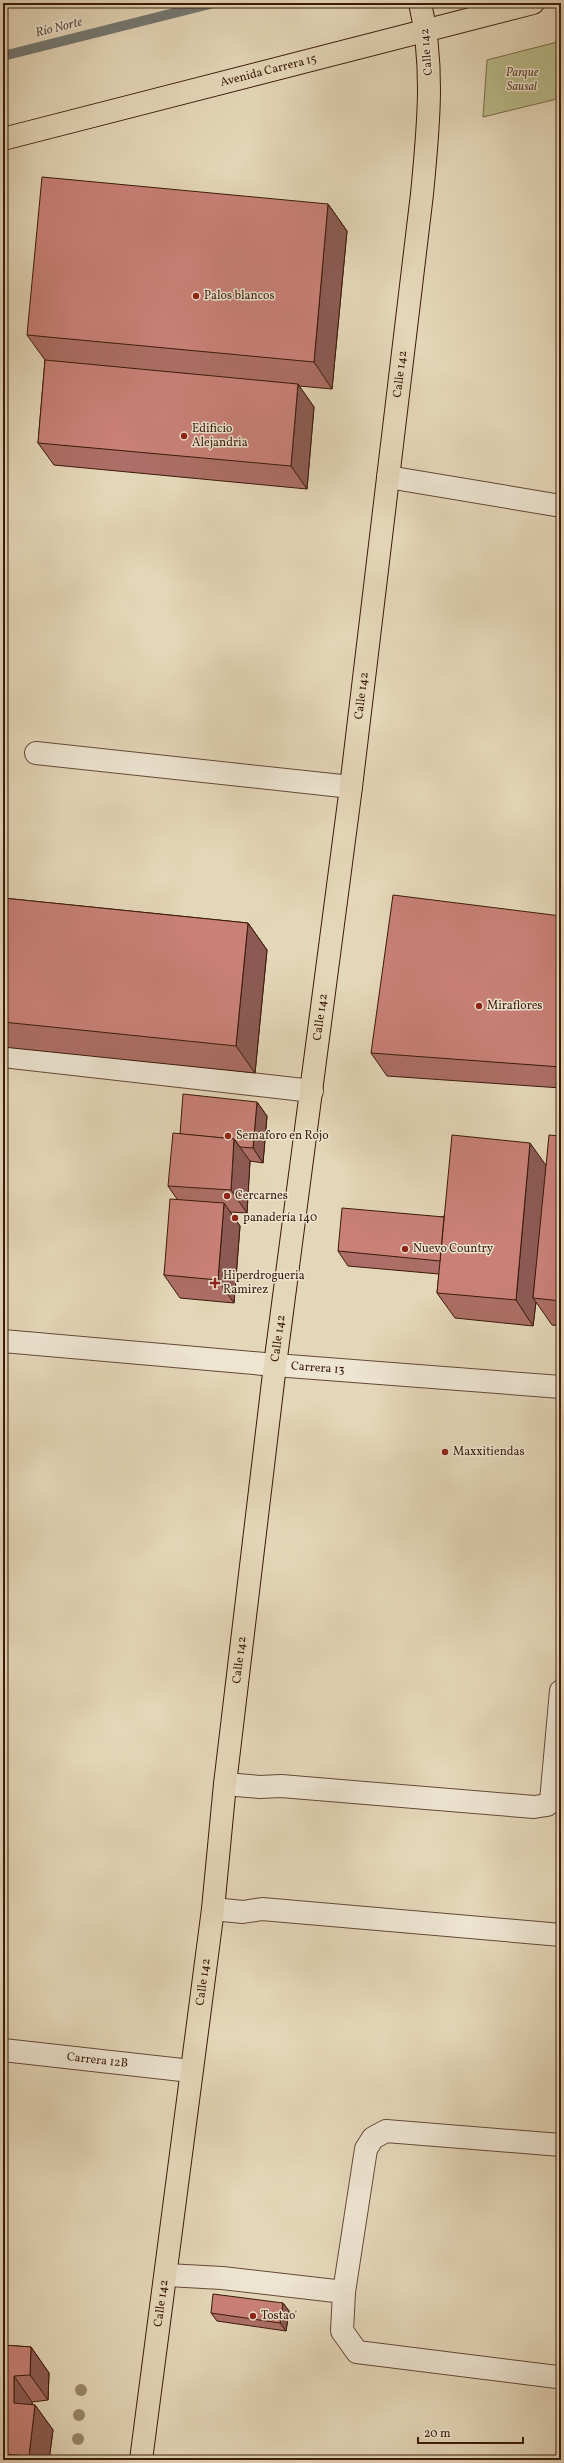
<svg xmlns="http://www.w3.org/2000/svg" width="564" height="2463" font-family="Vollkorn,serif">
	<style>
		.green { fill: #babc8b; stroke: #7a6b4a }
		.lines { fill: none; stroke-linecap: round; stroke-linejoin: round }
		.stream { stroke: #737872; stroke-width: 10 }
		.minor-casing { stroke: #654936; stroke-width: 24 }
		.major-casing { stroke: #3b1a0a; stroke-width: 24 }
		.minor { stroke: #ede4d1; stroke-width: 22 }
		.major { stroke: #e4d6b8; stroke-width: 22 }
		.tree { fill: #99856a }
		.wall { fill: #ac6e66; stroke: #3b1a0a }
		.shaded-wall { fill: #8c5a53; stroke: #3b1a0a }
		.building { fill: #c88077; stroke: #3b1a0a }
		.poi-dot { fill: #8f2418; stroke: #ede4d1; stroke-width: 1.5 }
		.labels { text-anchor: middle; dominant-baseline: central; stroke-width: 3; stroke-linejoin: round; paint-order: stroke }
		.street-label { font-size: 12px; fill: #3b1a0a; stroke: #ede4d1 }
		.park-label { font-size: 12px; font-style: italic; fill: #5b422a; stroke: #ede4d1 }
		.poi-label { font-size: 12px; fill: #3b1a0a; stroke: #ede4d1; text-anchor: start }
		.water-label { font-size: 13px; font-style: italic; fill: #57493e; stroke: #ede4d1 }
	</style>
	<rect width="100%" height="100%" fill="#e4d6b8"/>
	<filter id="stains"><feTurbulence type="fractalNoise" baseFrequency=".005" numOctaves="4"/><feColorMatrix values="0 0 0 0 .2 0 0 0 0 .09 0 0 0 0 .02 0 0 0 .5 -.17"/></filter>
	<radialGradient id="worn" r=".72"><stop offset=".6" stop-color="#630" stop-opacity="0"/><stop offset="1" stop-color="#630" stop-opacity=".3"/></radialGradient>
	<!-- green -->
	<polygon class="green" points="561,41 561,98 483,117 487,60"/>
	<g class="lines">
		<!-- stream -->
		<polyline class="stream" points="3,56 214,3"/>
		<!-- minor casing -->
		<g class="minor-casing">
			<g id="minor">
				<polyline points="388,477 561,506"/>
				<polyline points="36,753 351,787"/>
				<polyline points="3,1056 312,1091"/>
				<path id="s1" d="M3,1341l272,24 286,22"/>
				<polyline points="225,1784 260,1787 281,1786 534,1807 547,1805 551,1801 561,1691"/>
				<polyline points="213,1909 243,1912 262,1909 561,1935"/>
				<path id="s2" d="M3,2050l188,21"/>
				<polyline points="167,2275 222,2278 344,2292"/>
				<polyline points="557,2377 357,2352 342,2331 344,2292 366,2149 373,2138 386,2131 561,2145"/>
			</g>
		</g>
		<!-- major casing -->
		<g class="major-casing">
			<g id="major">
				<path id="s3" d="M3,139l530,-136"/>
				<path id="s4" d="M141,2460l72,-551 12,-125 50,-419 76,-578 71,-593c6,-64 13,-127 -2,-191"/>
			</g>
		</g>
		<!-- minor -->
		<use href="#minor" class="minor"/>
		<!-- major -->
		<use href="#major" class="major"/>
	</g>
	<!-- trees -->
	<g class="tree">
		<circle cx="81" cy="2390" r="6"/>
		<circle cx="79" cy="2415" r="6"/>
		<circle cx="78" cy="2439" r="6"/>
	</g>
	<!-- wall -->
	<g class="wall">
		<polygon points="328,204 347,231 332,389 299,386 314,407 307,489 54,465 38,443 45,360 27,335"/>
		<polygon points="3,898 248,923 267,950 255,1073 3,1047"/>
		<polygon points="561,916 561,1088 387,1076 371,1053"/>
		<polygon points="257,1102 267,1116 263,1163 250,1161 247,1213 230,1212 240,1226 234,1303 180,1298 164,1275 177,1199 168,1186"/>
		<polygon points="561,1136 561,1326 552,1325 536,1302 533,1326 455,1318 437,1293 439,1274 348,1266 338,1251 444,1216 546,1166"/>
		<polygon points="283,2303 289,2311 286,2331 217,2321 211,2313"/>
		<polygon points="3,2345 31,2347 49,2373 48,2400 32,2402 32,2405 35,2405 53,2430 49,2460 3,2460"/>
	</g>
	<!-- shaded-wall -->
	<g class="shaded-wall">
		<polygon points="328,204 347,231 332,389 314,362"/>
		<polygon points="298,384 314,407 307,489 291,466"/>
		<polygon points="248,923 267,950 255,1073 236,1046"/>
		<polygon points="257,1102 267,1116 263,1163 253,1148"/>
		<polygon points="234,1139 250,1161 247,1213 231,1190"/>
		<polygon points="530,1143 548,1168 533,1298 536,1302 533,1326 516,1300"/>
		<polygon points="224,1203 240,1226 234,1303 218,1280"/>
		<polygon points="283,2303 289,2311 286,2331 280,2323"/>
		<polygon points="31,2347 49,2373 48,2400 30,2375"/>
		<polygon points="14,2376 32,2402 32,2428 14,2403"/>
		<polygon points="35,2405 53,2430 49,2460 32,2460 29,2456"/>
	</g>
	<!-- building -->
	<g class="building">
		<polygon points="42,177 328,204 314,362 27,335"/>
		<polygon points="45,360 298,384 291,466 38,443"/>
		<polygon points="393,895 561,916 561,1067 371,1053"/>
		<polygon points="3,898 248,923 236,1046 3,1022"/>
		<polygon points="183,1094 257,1102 253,1148 240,1147 234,1139 180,1134"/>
		<polygon points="173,1133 234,1139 231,1190 168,1186"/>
		<polygon points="452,1135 530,1143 516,1300 437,1293"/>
		<polygon points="549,1135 561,1136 561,1301 533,1298"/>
		<polygon points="170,1199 224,1203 218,1280 164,1275"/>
		<polygon points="342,1208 444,1217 440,1261 338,1251"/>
		<polygon points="213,2294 283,2303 280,2323 211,2313"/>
		<polygon points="3,2345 31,2347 30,2375 14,2376 14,2403 35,2405 29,2456 3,2454"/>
	</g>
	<!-- markers -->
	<g class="poi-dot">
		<circle cx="196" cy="296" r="4"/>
		<circle cx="184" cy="436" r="4"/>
		<circle cx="479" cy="1006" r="4"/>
		<circle cx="228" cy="1136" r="4"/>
		<circle cx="227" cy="1196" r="4"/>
		<circle cx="235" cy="1218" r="4"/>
		<circle cx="405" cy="1249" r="4"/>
		<path d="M213 1277h4v4h4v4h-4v4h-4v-4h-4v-4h4z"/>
		<circle cx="445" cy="1452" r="4"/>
		<circle cx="253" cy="2316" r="4"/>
	</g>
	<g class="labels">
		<!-- street labels -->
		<g class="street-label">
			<text transform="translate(427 52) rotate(-95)">Calle 142</text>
			<text stroke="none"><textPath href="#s3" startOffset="274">Avenida Carrera 15</textPath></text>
			<text stroke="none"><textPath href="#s4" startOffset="2102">Calle 142</textPath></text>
			<text stroke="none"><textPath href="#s4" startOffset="1778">Calle 142</textPath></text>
			<text stroke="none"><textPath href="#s4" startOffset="1454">Calle 142</textPath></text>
			<text stroke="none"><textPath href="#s4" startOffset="1130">Calle 142</textPath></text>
			<text stroke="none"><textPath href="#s1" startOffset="316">Carrera 13</textPath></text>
			<text stroke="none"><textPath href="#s4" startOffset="806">Calle 142</textPath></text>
			<text stroke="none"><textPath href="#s4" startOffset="482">Calle 142</textPath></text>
			<text stroke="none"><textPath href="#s2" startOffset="95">Carrera 12B</textPath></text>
			<text stroke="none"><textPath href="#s4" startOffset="158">Calle 142</textPath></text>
		</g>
		<!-- park labels -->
		<g class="park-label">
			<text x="522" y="73">Parque<tspan x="522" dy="14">Sausal</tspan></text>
		</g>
		<!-- poi labels -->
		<g class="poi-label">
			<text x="204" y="296">Palos blancos</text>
			<text x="192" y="429">Edificio<tspan x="192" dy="14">Alejandria</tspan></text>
			<text x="487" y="1006">Miraflores</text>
			<text x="236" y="1136">Semaforo en Rojo</text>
			<text x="235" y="1196">Cercarnes</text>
			<text x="243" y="1218">panadería 140</text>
			<text x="413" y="1249">Nuevo Country</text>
			<text x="223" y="1276">Hiperdrogueria<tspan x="223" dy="14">Ramirez</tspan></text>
			<text x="453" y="1452">Maxxitiendas</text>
			<text x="261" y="2316">Tostao'</text>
		</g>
		<!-- water labels -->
		<g class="water-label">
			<text transform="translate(59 28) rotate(-14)">Río Norte</text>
		</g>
	</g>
	<!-- margin -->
	<rect width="564" height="2463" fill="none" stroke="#e4d6b8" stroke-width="16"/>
	<rect x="4" y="4" width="556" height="2455" fill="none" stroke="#3b1a0a" stroke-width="2"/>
	<rect x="8" y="8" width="548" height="2447" fill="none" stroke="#3b1a0a"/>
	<!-- scale -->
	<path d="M418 2437v6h105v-6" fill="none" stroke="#3b1a0a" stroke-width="2"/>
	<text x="424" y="2437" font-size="12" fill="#3b1a0a" stroke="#ede4d1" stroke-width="3" paint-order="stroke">20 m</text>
	<rect width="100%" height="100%" filter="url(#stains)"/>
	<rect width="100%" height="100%" fill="url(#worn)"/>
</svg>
